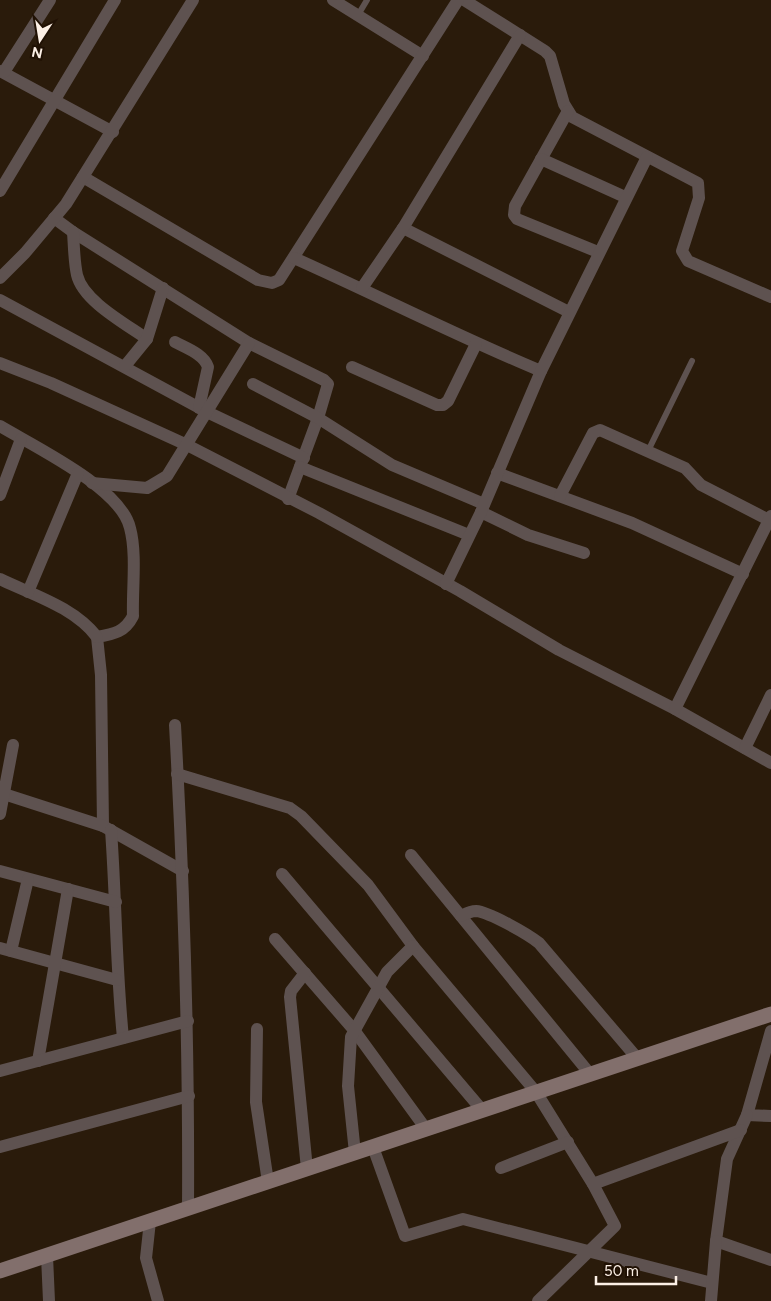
<svg xmlns="http://www.w3.org/2000/svg" width="771" height="1301" font-family="Figtree,sans-serif">
	<style>
		.lines { fill: none; stroke-linecap: round; stroke-linejoin: round }
		.service { stroke: #5e5250; stroke-width: 6 }
		.minor { stroke: #5e5250; stroke-width: 12 }
		.secondary { stroke: #826f6c; stroke-width: 15 }
	</style>
	<rect width="100%" height="100%" fill="#2a1b0b"/>
	<g class="lines">
		<!-- service -->
		<g class="service">
			<polyline points="358,15 367,0"/>
			<polyline points="648,451 692,361"/>
		</g>
		<!-- minor -->
		<g class="minor">
			<polyline points="333,0 423,56"/>
			<polyline points="464,0 545,51 550,56 564,104 572,117 698,183 699,198 682,251 688,261 771,297"/>
			<polyline points="0,71 113,132"/>
			<polyline points="4,72 50,0"/>
			<polyline points="568,111 515,206 514,215 517,219 598,252"/>
			<polyline points="541,159 625,197"/>
			<polyline points="83,177 258,280 272,283 279,280 458,0"/>
			<polyline points="0,191 115,0"/>
			<polyline points="54,218 73,232 249,343 324,380 328,384 318,418 288,499"/>
			<polyline points="403,228 569,312"/>
			<path d="M73,232c1,14 1,29 4,43 6,26 49,49 70,64"/>
			<path d="M294,258c83,37 163,78 247,113"/>
			<polyline points="0,278 25,253 66,204 193,0"/>
			<polyline points="362,288 403,228 520,35"/>
			<polyline points="0,300 207,412 304,458"/>
			<path d="M175,342c11,6 29,12 33,25l-9,41"/>
			<polyline points="0,363 51,383 187,445 319,513 460,591 559,650 675,709 771,763"/>
			<polyline points="125,366 147,339 163,288"/>
			<polyline points="352,367 437,405 443,405 448,401 476,344"/>
			<polyline points="253,384 318,418 392,465 484,504"/>
			<path d="M0,426c35,21 121,62 130,102 7,26 2,62 3,88 -8,16 -19,18 -36,21l4,38 2,151 80,45"/>
			<polyline points="300,467 469,535"/>
			<polyline points="497,473 632,523 743,574"/>
			<polyline points="92,483 147,488 167,476 249,343"/>
			<polyline points="0,495 21,439"/>
			<polyline points="560,496 593,433 600,430 685,468 701,485 769,520"/>
			<polyline points="481,512 528,535 584,553"/>
			<path d="M0,579c33,16 74,28 97,58"/>
			<polyline points="446,584 481,512 541,371 647,157"/>
			<polyline points="28,592 78,473"/>
			<polyline points="675,709 771,516"/>
			<path d="M175,725c9,162 14,323 13,484"/>
			<polyline points="745,748 771,695"/>
			<polyline points="177,774 290,808 301,816 368,885 413,946 536,1092 593,1184"/>
			<polyline points="4,794 103,826"/>
			<polyline points="0,814 13,745"/>
			<path d="M111,830c5,69 5,139 12,208"/>
			<polyline points="411,855 590,1074"/>
			<polyline points="0,871 116,902"/>
			<polyline points="282,874 482,1110"/>
			<path d="M461,916c4,-2 9,-5 15,-5 13,1 52,23 63,32l98,115"/>
			<polyline points="275,939 354,1030 426,1129"/>
			<polyline points="0,948 117,980"/>
			<polyline points="11,951 28,879"/>
			<polyline points="305,973 291,991 290,997 307,1169"/>
			<polyline points="257,1029 256,1102 268,1182"/>
			<polyline points="771,1031 747,1115 771,1116"/>
			<polyline points="38,1061 68,889"/>
			<polyline points="0,1071 188,1021"/>
			<polyline points="747,1115 727,1159 716,1241 771,1260"/>
			<polyline points="0,1147 189,1096"/>
			<polyline points="373,1147 405,1236 463,1219 712,1283"/>
			<polyline points="355,1153 348,1086 351,1037 387,972 413,946"/>
			<polyline points="501,1168 568,1142"/>
			<polyline points="150,1221 146,1258 158,1301"/>
			<polyline points="47,1256 49,1301"/>
			<polyline points="538,1301 615,1226 593,1184 741,1130"/>
			<polyline points="711,1301 716,1241"/>
		</g>
		<!-- secondary -->
		<polyline class="secondary" points="0,1271 771,1014"/>
	</g>
	<!-- north arrow -->
	<g transform="translate(40 40) rotate(192)" stroke="#201104" stroke-width="4" paint-order="stroke">
	<path d="M0-4L9 19L0 12L-9 19Z" fill="#fcf0e6"/>
	<text y="-8" font-size="14" font-weight="bold" text-anchor="middle" fill="#fcf0e6">N</text>
	</g>
	<!-- scale -->
	<path d="M596 1276v8h80v-8" fill="none" stroke="#fcf0e6" stroke-width="2.5"/>
	<text x="604" y="1276" font-size="15" fill="#fcf0e6" stroke="#201104" stroke-width="4" paint-order="stroke">50 m</text>
</svg>
